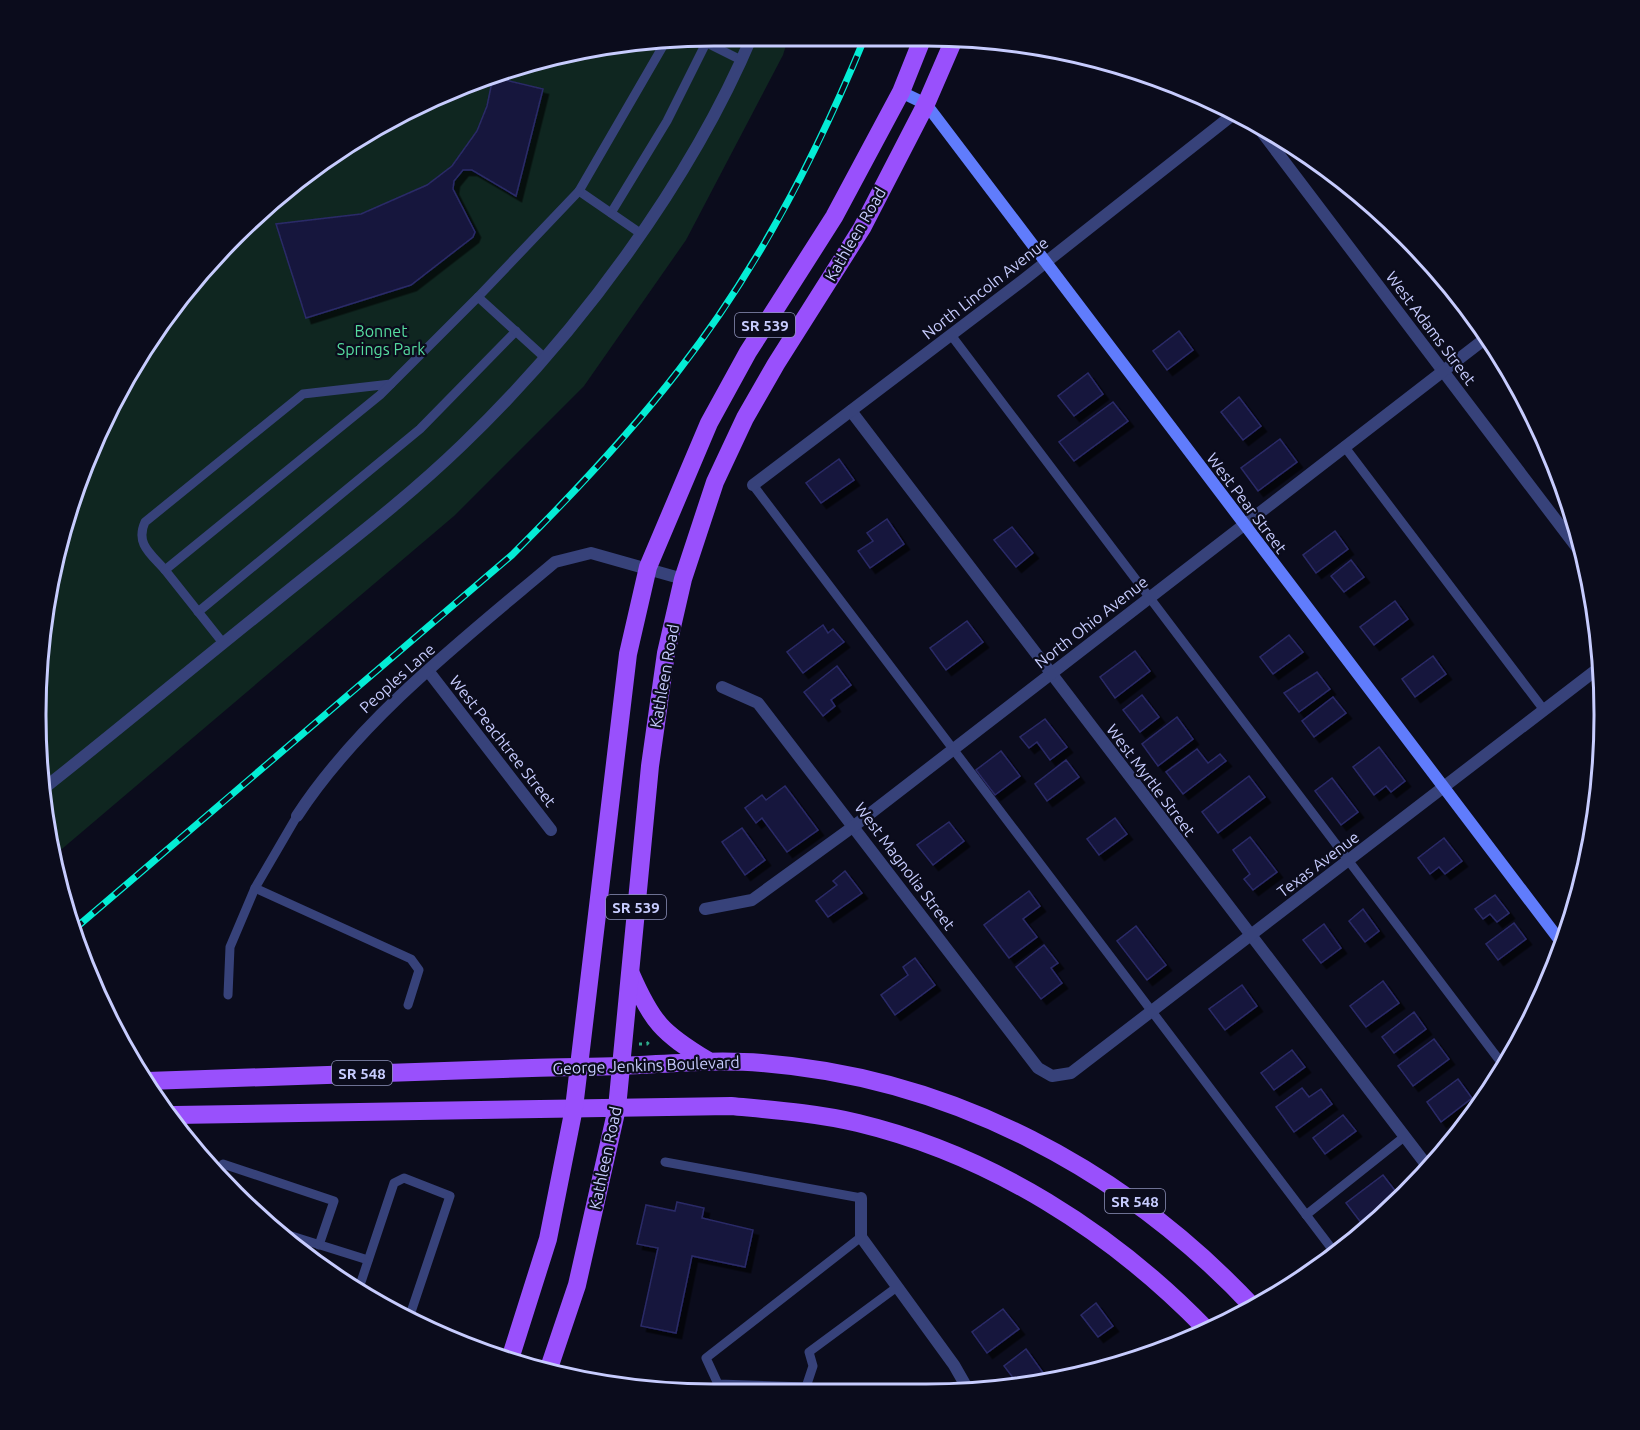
<svg xmlns="http://www.w3.org/2000/svg" width="1640" height="1430" font-family="Ubuntu,sans-serif">
	<style>
		.green { fill: #0f2620 }
		.building { fill: #18183c; stroke: #2a2a68; stroke-width: 1.5; filter: url(#shadow) }
		.lines { fill: none; stroke-linecap: round; stroke-linejoin: round }
		.path { stroke: #2eab8a; stroke-width: 3; stroke-dasharray: 3 4.5; stroke-linecap: butt }
		.lane { stroke: #37427a; stroke-width: 9 }
		.street { stroke: #37427a; stroke-width: 12 }
		.secondary { stroke: #607cfc; stroke-width: 12 }
		.primary { stroke: #9950fc; stroke-width: 18 }
		.rail-casing { stroke: #04edd5; stroke-width: 7 }
		.rail { stroke: #0b0c1c; stroke-width: 4.5; stroke-dasharray: 14; stroke-linecap: butt }
		.labels { text-anchor: middle; dominant-baseline: central; stroke-width: 4.5; stroke-linejoin: round; paint-order: stroke }
		.shield { fill: #0b0c1c; stroke: #8f92ba; stroke-width: 1.5 }
		.shield-label { font-size: 15px; font-weight: bold; fill: #c7ccfe }
		.street-label { font-size: 16px; fill: #c7ccfe; stroke: #0b0c1c }
		.park-label { font-size: 16px; fill: #56dc9f; stroke: #0b0c1c }
		.rim { fill: none; stroke: #c7ccfe; stroke-width: 3 }
	</style>
	<defs>
		<filter id="shadow"><feDropShadow dx="5.5" dy="5.5" stdDeviation="0" flood-color="#0009"/></filter>
	</defs>
	<rect width="100%" height="100%" fill="#0b0c1c"/>
	<!-- green -->
	<polygon class="green" points="715,36 789,36 783,55 686,240 584,386 454,516 56,854 37,759 49,583 88,455 176,302 268,204 414,106 540,59"/>
	<!-- building -->
	<g class="building">
		<polygon points="493,77 543,89 516,196 472,170 463,170 454,181 453,189 475,232 473,237 411,285 306,318 276,224 361,214 427,185 452,166 477,131 487,106"/>
		<polygon points="1179,331 1193,350 1167,370 1153,351"/>
		<polygon points="1088,373 1103,394 1074,416 1058,396"/>
		<polygon points="1239,397 1261,426 1243,440 1221,412"/>
		<polygon points="1113,402 1128,421 1074,461 1059,442"/>
		<polygon points="1280,439 1297,462 1258,491 1241,468"/>
		<polygon points="839,459 854,480 821,503 806,483"/>
		<polygon points="887,519 904,544 870,568 858,551 873,541 867,533"/>
		<polygon points="1012,527 1033,553 1016,567 994,540"/>
		<polygon points="1335,531 1348,549 1316,573 1303,555"/>
		<polygon points="1351,560 1364,577 1344,592 1331,576"/>
		<polygon points="1395,601 1408,619 1374,645 1360,627"/>
		<polygon points="967,621 983,642 946,670 930,648"/>
		<polygon points="823,625 828,633 833,629 844,642 803,673 787,652"/>
		<polygon points="1289,635 1303,652 1273,674 1260,657"/>
		<polygon points="1135,651 1150,671 1115,698 1100,677"/>
		<polygon points="1433,656 1446,674 1415,697 1402,679"/>
		<polygon points="837,666 851,685 831,700 835,706 823,716 804,692"/>
		<polygon points="1317,672 1330,689 1299,712 1284,693"/>
		<polygon points="1142,695 1159,717 1140,732 1123,710"/>
		<polygon points="1333,697 1346,713 1314,737 1302,721"/>
		<polygon points="1177,717 1193,739 1158,766 1142,744"/>
		<polygon points="1045,719 1067,747 1050,760 1037,742 1029,748 1020,737"/>
		<polygon points="1379,747 1405,781 1391,792 1386,786 1374,795 1353,767"/>
		<polygon points="1197,749 1208,763 1220,754 1226,761 1183,794 1166,772"/>
		<polygon points="1001,751 1020,776 995,795 976,770"/>
		<polygon points="1066,760 1079,777 1047,801 1035,784"/>
		<polygon points="1249,776 1265,797 1218,833 1202,812"/>
		<polygon points="1332,778 1358,812 1341,825 1315,791"/>
		<polygon points="785,786 818,830 787,852 762,818 756,823 745,808 762,795 766,800"/>
		<polygon points="1115,818 1127,834 1099,855 1087,839"/>
		<polygon points="949,822 964,841 933,865 917,845"/>
		<polygon points="742,828 765,860 745,875 722,842"/>
		<polygon points="1250,837 1277,872 1253,890 1244,879 1250,874 1233,850"/>
		<polygon points="1444,838 1462,861 1445,874 1439,867 1430,874 1418,858"/>
		<polygon points="845,871 862,893 828,917 816,901 837,885 833,881"/>
		<polygon points="1029,891 1040,906 1023,919 1037,937 1009,958 984,925"/>
		<polygon points="1495,895 1509,913 1497,922 1490,914 1483,919 1475,909"/>
		<polygon points="1363,909 1379,931 1365,942 1349,921"/>
		<polygon points="1514,923 1526,939 1498,960 1486,944"/>
		<polygon points="1324,924 1341,948 1321,963 1303,940"/>
		<polygon points="1136,926 1166,965 1147,980 1117,941"/>
		<polygon points="1044,945 1058,963 1051,968 1062,983 1041,999 1016,967"/>
		<polygon points="915,958 935,985 895,1015 881,995 908,975 903,967"/>
		<polygon points="1383,981 1399,1003 1366,1027 1350,1006"/>
		<polygon points="1242,985 1257,1006 1225,1030 1209,1009"/>
		<polygon points="1414,1012 1426,1029 1394,1053 1382,1037"/>
		<polygon points="1434,1039 1449,1059 1413,1086 1398,1066"/>
		<polygon points="1292,1050 1305,1067 1274,1090 1261,1073"/>
		<polygon points="1458,1079 1472,1098 1441,1122 1427,1102"/>
		<polygon points="1302,1088 1309,1097 1321,1089 1332,1104 1294,1132 1276,1107"/>
		<polygon points="1343,1115 1356,1131 1325,1154 1313,1138"/>
		<polygon points="1464,1128 1463,1129 1450,1143 1448,1140"/>
		<polygon points="1383,1175 1400,1197 1365,1228 1346,1203"/>
		<polygon points="677,1202 704,1208 702,1218 753,1230 745,1267 692,1256 676,1333 641,1326 658,1248 637,1244 646,1205 675,1211"/>
		<polygon points="1096,1303 1113,1326 1098,1337 1081,1315"/>
		<polygon points="1003,1309 1019,1329 987,1353 972,1332"/>
		<polygon points="1026,1349 1044,1374 1037,1379 1017,1383 1004,1366"/>
	</g>
	<g class="lines">
		<!-- path -->
		<polyline class="path" points="639,1044 647,1044 651,1039"/>
		<!-- lane -->
		<g class="lane">
			<polyline points="697,38 741,60"/>
			<polyline points="611,213 667,121 706,43"/>
			<polyline points="640,233 579,191 663,46 669,42"/>
			<polyline points="478,297 579,191"/>
			<polyline points="951,335 1503,1065"/>
			<polyline points="1344,446 1544,710"/>
			<polyline points="753,485 1335,1253"/>
			<path d="M165,570c-14,-16 -30,-26 -20,-48l158,-128 88,-10"/>
			<polyline points="198,612 420,429 516,331"/>
			<polyline points="223,643 165,570 380,395 478,297 544,357"/>
			<polyline points="255,888 411,959 419,970 408,1005"/>
			<polyline points="228,995 230,947 255,888 297,816"/>
			<polyline points="665,1162 861,1198"/>
			<polyline points="219,1175 223,1164 334,1201 319,1245"/>
			<polyline points="1306,1215 1404,1137"/>
			<polyline points="282,1233 368,1260"/>
			<polyline points="861,1237 706,1358 718,1384 806,1387 813,1366 809,1352 897,1287"/>
			<polyline points="358,1291 394,1183 404,1178 450,1196 409,1318"/>
		</g>
		<!-- street -->
		<g class="street">
			<polyline points="1255,123 1581,553"/>
			<polyline points="851,411 1428,1167"/>
			<polyline points="753,485 1022,281 1235,113"/>
			<polyline points="429,672 551,830"/>
			<polyline points="722,687 758,703 1038,1068 1052,1076 1071,1073 1600,667"/>
			<path d="M43,789c76,-60 150,-122 225,-182 65,-53 133,-103 194,-162 114,-109 228,-262 290,-409"/>
			<path d="M297,816c63,-97 169,-179 258,-254l36,-9 92,26"/>
			<polyline points="705,909 752,900 854,826 1486,338"/>
			<polyline points="861,1198 861,1237 954,1365 970,1393"/>
		</g>
		<!-- secondary -->
		<polyline class="secondary" points="901,92 926,104 1561,942"/>
		<!-- primary -->
		<g class="primary">
			<path d="M631,974c21,48 31,59 76,86"/>
			<path d="M147,1081c128,-4 256,-9 385,-13 29,-1 59,-1 88,-2 48,-2 94,-7 142,-3 190,15 363,107 492,245"/>
			<path d="M174,1115l557,-9c42,4 85,7 127,17 133,32 254,109 348,206"/>
			<polyline points="510,1359 548,1239 574,1108 628,654 648,567 709,423 748,352 834,217 901,92 923,37"/>
			<polyline points="548,1371 577,1285 617,1108 650,766 666,653 683,579 715,482 745,418 776,364 862,228 926,104 955,37"/>
		</g>
		<!-- rail casing -->
		<g class="rail-casing">
			<path id="rail" d="M72,931l440,-376c59,-59 116,-119 167,-185 79,-101 138,-216 186,-333"/>
		</g>
		<!-- rail -->
		<use href="#rail" class="rail"/>
	</g>
	<g class="labels">
		<!-- shield labels -->
		<g class="shield">
			<rect x="735" y="313" width="60" height="24" rx="4.5"/>
			<rect x="606" y="895" width="60" height="24" rx="4.5"/>
			<rect x="332" y="1061" width="60" height="24" rx="4.5"/>
			<rect x="1105" y="1189" width="60" height="24" rx="4.5"/>
		</g>
		<g class="shield-label">
			<text x="765" y="325">SR 539</text>
			<text x="636" y="907">SR 539</text>
			<text x="362" y="1073">SR 548</text>
			<text x="1135" y="1201">SR 548</text>
		</g>
		<!-- street labels -->
		<g class="street-label">
			<text transform="translate(855 234) rotate(-60)">Kathleen Road</text>
			<text transform="translate(985 288) rotate(-38)">North Lincoln Avenue</text>
			<text transform="translate(1431 328) rotate(53)">West Adams Street</text>
			<text transform="translate(1247 503) rotate(53)">West Pear Street</text>
			<text transform="translate(1091 622) rotate(-38)">North Ohio Avenue</text>
			<text transform="translate(664 676) rotate(-80)">Kathleen Road</text>
			<text transform="translate(397 678) rotate(-42)">Peoples Lane</text>
			<text transform="translate(503 741) rotate(52)">West Peachtree Street</text>
			<text transform="translate(1151 780) rotate(53)">West Myrtle Street</text>
			<text transform="translate(1318 864) rotate(-37)">Texas Avenue</text>
			<text transform="translate(905 866) rotate(53)">West Magnolia Street</text>
			<text transform="translate(646 1065) rotate(-2)">George Jenkins Boulevard</text>
			<text transform="translate(605 1158) rotate(-78)">Kathleen Road</text>
		</g>
		<!-- park labels -->
		<g class="park-label">
			<text x="381" y="331">Bonnet<tspan x="381" dy="18">Springs Park</tspan></text>
		</g>
	</g>
	<!-- crop -->
	<path d="M0 0H1640V1430H0ZM714 46H926A668 668 0 0 1 1594 714V716A668 668 0 0 1 926 1384H714A668 668 0 0 1 46 716V714A668 668 0 0 1 714 46Z" fill="#0b0c1c" fill-rule="evenodd"/>
	<path class="rim" d="M714 46H926A668 668 0 0 1 1594 714V716A668 668 0 0 1 926 1384H714A668 668 0 0 1 46 716V714A668 668 0 0 1 714 46Z"/>
</svg>
